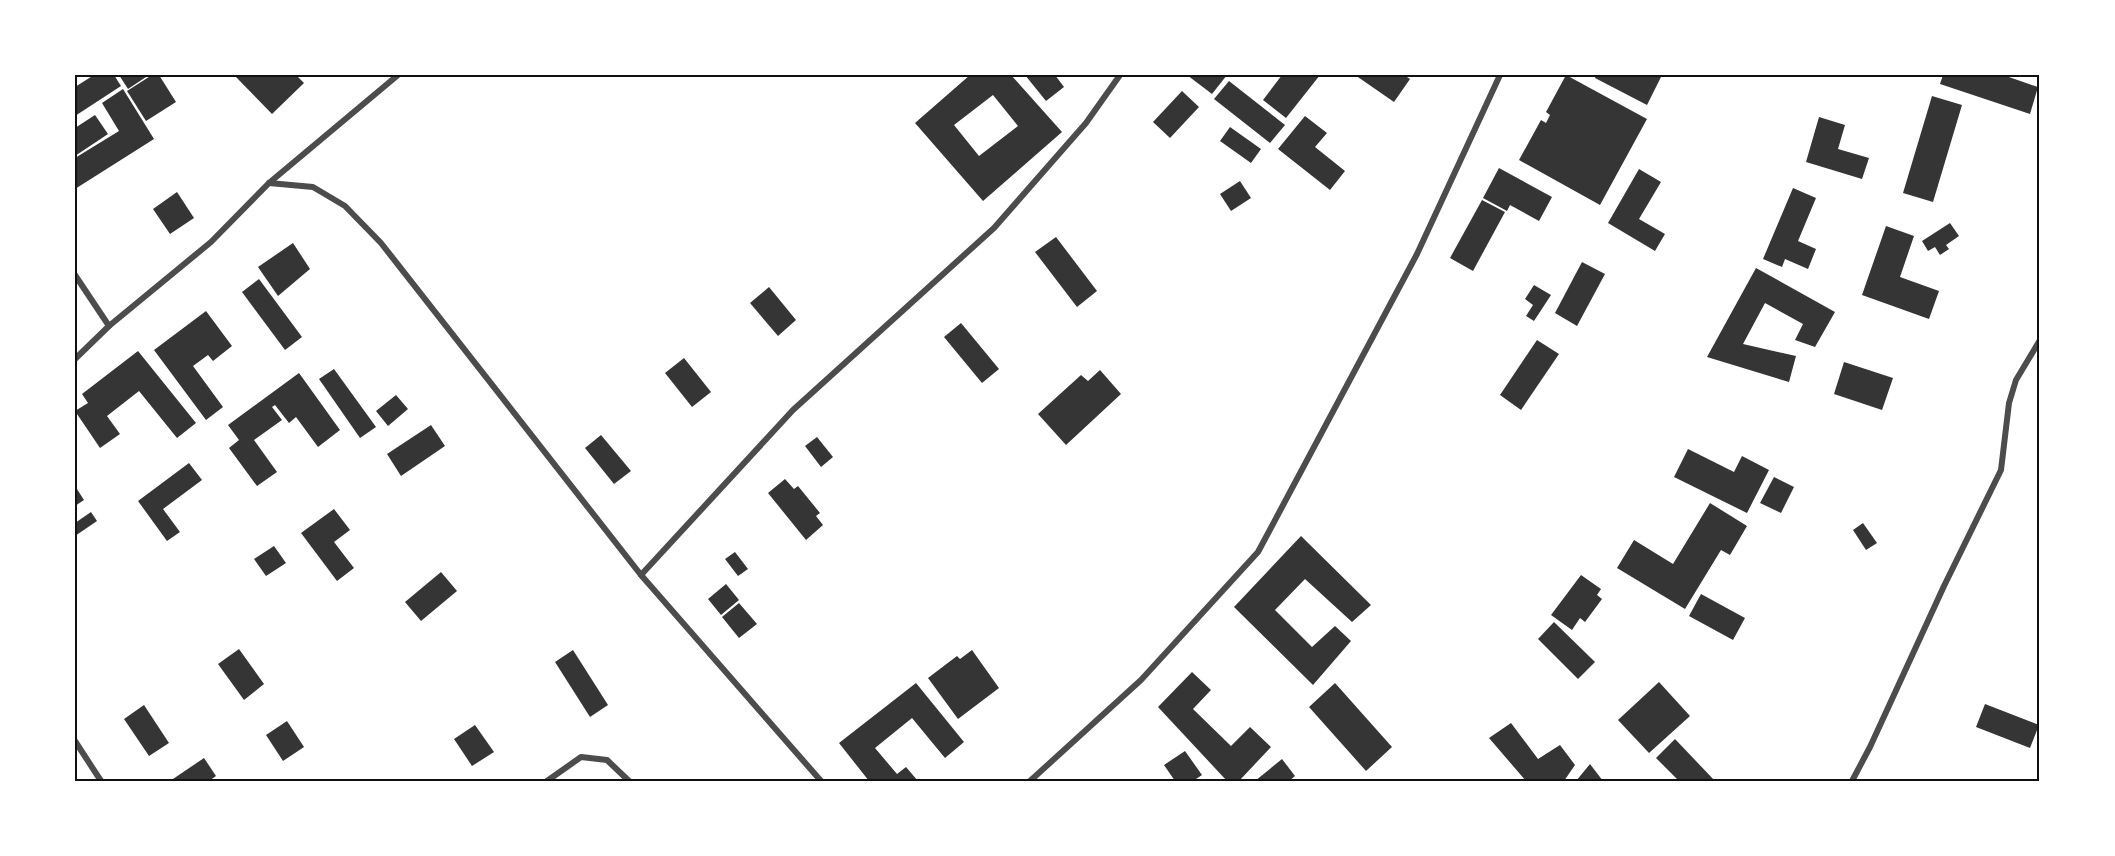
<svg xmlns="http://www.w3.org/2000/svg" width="2115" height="856" font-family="Rubik,sans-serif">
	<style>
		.building { fill: #353535; fill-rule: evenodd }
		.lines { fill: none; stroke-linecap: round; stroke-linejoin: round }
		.minor { stroke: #4c4c4c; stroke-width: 6 }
		.neatline { fill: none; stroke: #111; stroke-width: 2 }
	</style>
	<rect width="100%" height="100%" fill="#fff"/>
	<!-- building -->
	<g class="building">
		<polygon points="94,75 114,75 121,86 75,116 75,87"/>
		<polygon points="119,75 144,75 146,77 128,89"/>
		<polygon points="152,75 159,75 176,102 146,121 127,91"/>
		<polygon points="234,75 296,75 304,83 272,114"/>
		<path d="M970,75h41l51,57 -79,69 -68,-78zM993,95l25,31 -39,30 -25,-31z"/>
		<polygon points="1025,75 1055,75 1064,87 1046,101"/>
		<polygon points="1187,75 1227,75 1212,94"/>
		<polygon points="1282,75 1320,75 1286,118 1263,100"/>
		<polygon points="1355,75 1404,75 1410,79 1394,102"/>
		<polygon points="1566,75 1647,119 1600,205 1519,160 1541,120 1546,123 1550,115 1546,112"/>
		<polygon points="1596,75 1662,75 1647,105 1595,78"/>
		<polygon points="1943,75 2003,75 2038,87 2030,114 1940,84"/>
		<polygon points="1229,81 1285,125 1270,143 1214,99"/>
		<polygon points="123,89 154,139 75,189 75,158 119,131 102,103"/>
		<polygon points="1182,91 1199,107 1170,138 1153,122"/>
		<polygon points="1932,96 1962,105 1933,202 1903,193"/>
		<polygon points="95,115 108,134 75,156 75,128"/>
		<polygon points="1305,116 1327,133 1315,147 1345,171 1330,190 1278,149"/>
		<polygon points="1819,117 1845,125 1838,149 1869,158 1862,179 1806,162"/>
		<polygon points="1230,127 1261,149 1251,163 1220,141"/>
		<polygon points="1499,168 1552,197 1539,221 1510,205 1507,211 1483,198"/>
		<polygon points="1639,169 1661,182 1639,219 1665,234 1655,251 1608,223"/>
		<polygon points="1240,181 1251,198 1231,211 1220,194"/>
		<polygon points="1793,188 1816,198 1798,241 1816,249 1808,269 1785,259 1782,267 1763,259"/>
		<polygon points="177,192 194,218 170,234 153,209"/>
		<polygon points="1482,200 1505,212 1473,271 1450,258"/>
		<polygon points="1950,223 1959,236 1946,245 1949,249 1940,255 1935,247 1928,251 1922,241"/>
		<polygon points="1886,226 1914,236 1900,277 1939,291 1929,319 1862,295"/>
		<polygon points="1056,237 1097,291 1077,307 1035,252"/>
		<polygon points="293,243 310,269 278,296 258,267"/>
		<polygon points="1582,262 1605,274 1577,326 1555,313"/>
		<polygon points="1756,268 1835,312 1815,347 1795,340 1803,324 1765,303 1743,344 1796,356 1789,382 1707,357"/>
		<polygon points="259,279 302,337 285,350 242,292"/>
		<polygon points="1534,285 1551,295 1534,321 1526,316 1533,305 1525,299"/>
		<polygon points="769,287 796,320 778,336 750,303"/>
		<polygon points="206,311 232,346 213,361 208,355 193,366 223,407 206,420 154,350"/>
		<polygon points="961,323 999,369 982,383 944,337"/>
		<polygon points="1537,340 1559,354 1521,410 1500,395"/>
		<polygon points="138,351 196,423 177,438 139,391 107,416 120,434 100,448 75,411 88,403 82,394"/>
		<polygon points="684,358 711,392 692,407 665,373"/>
		<polygon points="1844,362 1893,378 1882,410 1834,394"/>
		<polygon points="334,369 376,427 360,438 319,379"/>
		<polygon points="1100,370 1121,394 1066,445 1038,414 1081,375 1088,381"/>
		<polygon points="299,373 340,430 318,447 296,417 289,423 275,405 272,407 282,420 254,440 277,472 257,486 229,448 239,440 228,425"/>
		<polygon points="396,395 408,409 388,426 376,411"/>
		<polygon points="431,425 445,446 401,476 387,454"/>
		<polygon points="601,435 631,471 614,484 585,448"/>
		<polygon points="817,437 833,457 821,467 805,446"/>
		<polygon points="1688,449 1734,472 1742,456 1769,470 1747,513 1674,477"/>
		<polygon points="189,463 202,480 163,509 180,532 167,541 138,501"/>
		<polygon points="1774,477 1794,487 1781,513 1760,503"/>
		<polygon points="785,479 794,489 798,486 820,513 816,516 823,525 806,540 768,493"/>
		<polygon points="75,486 84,500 75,506"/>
		<polygon points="1710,503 1747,526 1730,555 1721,550 1685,609 1617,568 1634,540 1673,564"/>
		<polygon points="334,509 350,530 334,542 354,568 337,581 301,533"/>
		<polygon points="91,512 97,521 75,536 75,523"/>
		<polygon points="1863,523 1877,543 1866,550 1853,530"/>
		<polygon points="1301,536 1371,605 1352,622 1305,579 1275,610 1312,647 1335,626 1351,641 1313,685 1234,607"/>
		<polygon points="274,546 286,563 266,576 254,559"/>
		<polygon points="735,552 748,569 738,576 725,559"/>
		<polygon points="441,572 457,591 421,621 405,602"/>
		<polygon points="1581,575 1601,589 1597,595 1602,599 1585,622 1580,618 1572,630 1551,615"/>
		<polygon points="726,584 739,600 721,615 708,599"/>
		<polygon points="1701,594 1745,618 1733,640 1689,616"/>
		<polygon points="739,603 757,624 739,638 722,617"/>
		<polygon points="1554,622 1595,662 1578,679 1538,639"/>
		<polygon points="239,649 264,684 244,700 218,664"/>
		<polygon points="573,650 608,705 590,717 555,662"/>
		<polygon points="972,650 999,688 958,719 928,678 957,656 960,659"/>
		<polygon points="1192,672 1211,690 1193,709 1231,746 1250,727 1271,747 1239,781 1227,781 1158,707"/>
		<polygon points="1659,682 1690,716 1649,753 1618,720"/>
		<polygon points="916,683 964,742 945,758 912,718 875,748 897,774 906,767 918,781 869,781 839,743"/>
		<polygon points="1335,683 1392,747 1366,771 1309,707"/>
		<polygon points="1985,704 2039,725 2030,748 1976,727"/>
		<polygon points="144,705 169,743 149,756 124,719"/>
		<polygon points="287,721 304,747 283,761 266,735"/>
		<polygon points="1511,723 1538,759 1560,745 1575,765 1564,781 1526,781 1489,738"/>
		<polygon points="475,725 494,752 472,766 454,739"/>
		<polygon points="1675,739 1715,781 1679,781 1656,758"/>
		<polygon points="1185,751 1202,775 1193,781 1175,781 1164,765"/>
		<polygon points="204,758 216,776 209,781 170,781"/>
		<polygon points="1282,759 1295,776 1289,781 1255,781"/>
		<polygon points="1590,764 1603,781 1576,781"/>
	</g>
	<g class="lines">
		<!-- minor -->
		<g class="minor">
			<polyline points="269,183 313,187 345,206 381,243 641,575 821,781"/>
			<polyline points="75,275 109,326"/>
			<polyline points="75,359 109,326 211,242 269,183 398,75"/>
			<polyline points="641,575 793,410 994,228 1086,123 1120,75"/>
			<polyline points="75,741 101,781"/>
			<polyline points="547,781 581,757 607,760 629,781"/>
			<polyline points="1030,781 1141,680 1258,552 1417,254 1500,75"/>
			<polyline points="1852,781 1870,747 1944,586 2001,470 2009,403 2016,380 2040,340"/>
		</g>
	</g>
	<!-- border -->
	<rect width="2115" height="856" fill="none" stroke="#ffffff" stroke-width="153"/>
	<rect x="76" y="76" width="1962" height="704" class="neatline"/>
</svg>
